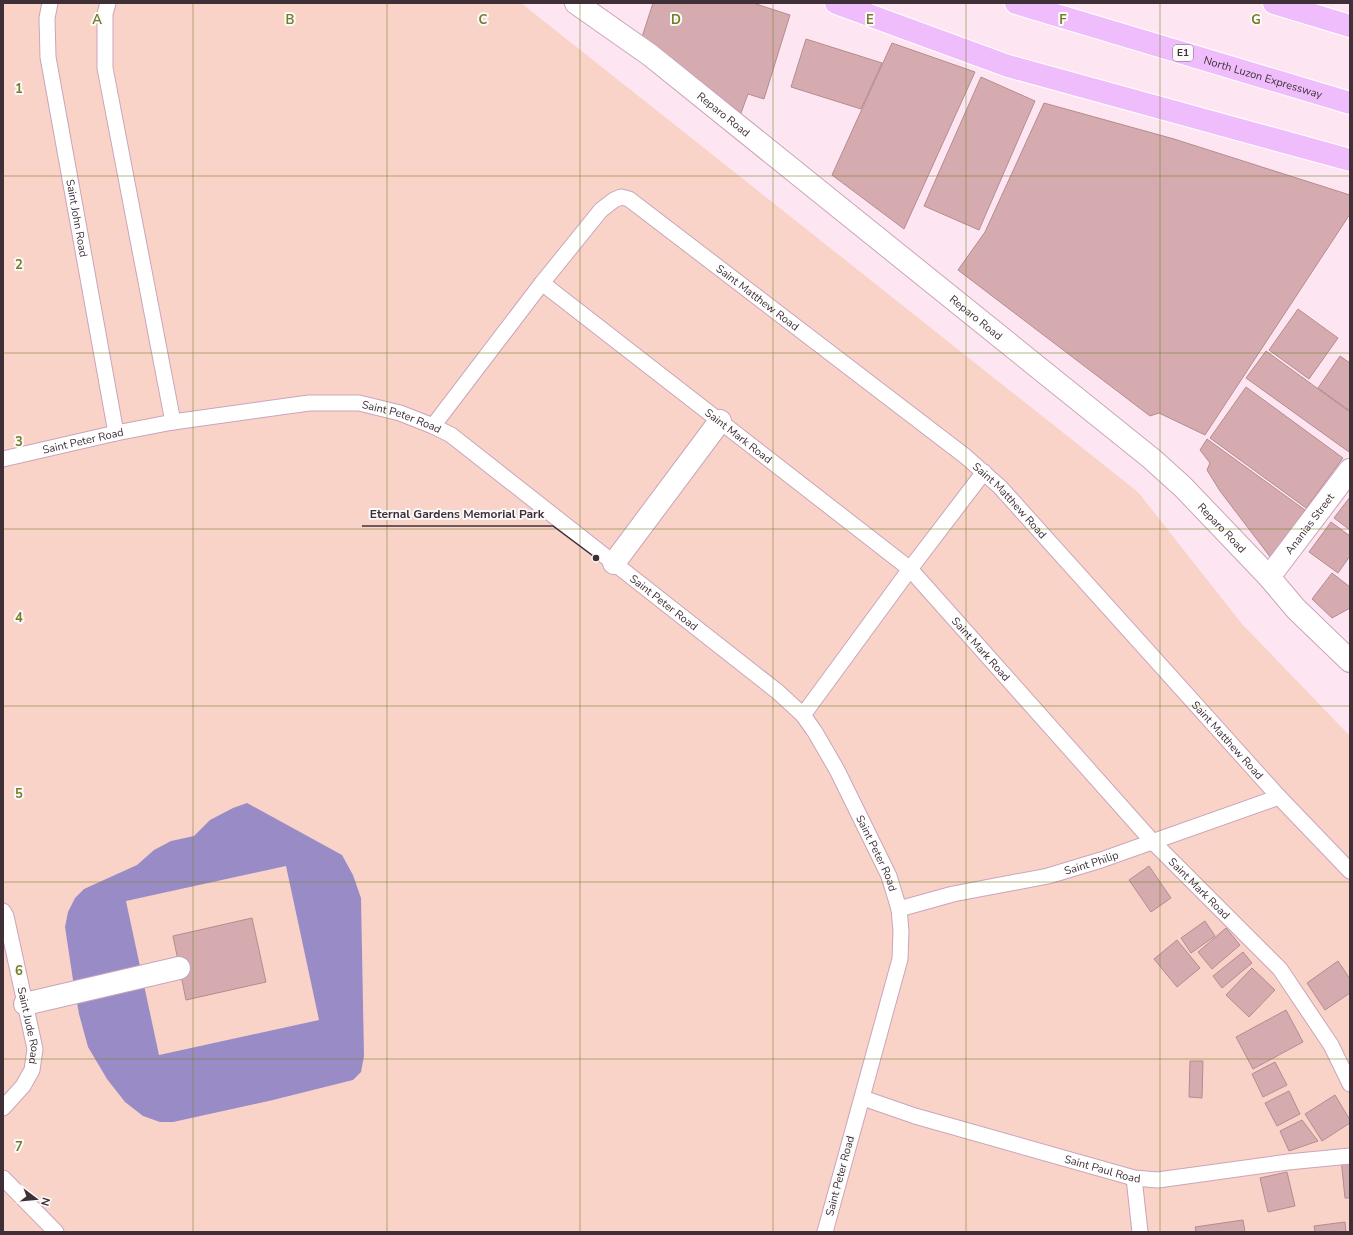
<svg xmlns="http://www.w3.org/2000/svg" width="1353" height="1235" font-family="'Nunito Sans',sans-serif">
	<style>
		.green { fill: #fad3c8 }
		.water { fill: #998cc6; fill-rule: evenodd }
		.building { fill: #d5abb0; stroke: #b48c90 }
		.lines { fill: none; stroke-linecap: round; stroke-linejoin: round }
		.lane-casing { stroke: #caa5b9; stroke-width: 17 }
		.street-casing { stroke: #caa5b9; stroke-width: 24 }
		.secondary-casing { stroke: #caa5b9; stroke-width: 24 }
		.highway-casing { stroke: #fff; stroke-width: 24 }
		.lane { stroke: #fff; stroke-width: 15 }
		.street { stroke: #fff; stroke-width: 22 }
		.secondary { stroke: #fff; stroke-width: 22 }
		.highway { stroke: #efbdfb; stroke-width: 22 }
		.grid { fill: none; stroke: #767d28; stroke-width: 1; stroke-opacity: 0.55 }
		.labels { text-anchor: middle; dominant-baseline: central; stroke-width: 4; stroke-linejoin: round; paint-order: stroke }
		.shield { fill: #fafafa; stroke: #776d72; stroke-width: 1 }
		.shield-label { font-size: 10px; font-weight: bold; fill: #3f3038 }
		.street-label { font-size: 11px; fill: #3f3038; stroke: #fafafa }
		.grid-label { font-size: 13px; text-anchor: middle; font-weight: bold; fill: #767d28; stroke: #fafafa; stroke-width: 4; stroke-linejoin: round; paint-order: stroke }
		.leader { fill: none; stroke: #3f3038; stroke-width: 1.5 }
		.callout-dot { fill: #3f3038; stroke: #fafafa; stroke-width: 1.5 }
		.callout-label { font-size: 12px; text-anchor: middle; font-weight: bold; fill: #3f3038; stroke: #fafafa; stroke-width: 4; stroke-linejoin: round; paint-order: stroke }
	</style>
	<rect width="100%" height="100%" fill="#fde6f2"/>
	<!-- green -->
	<polygon class="green" points="3,3 521,3 1138,492 1242,624 1350,736 1350,1232 3,1232"/>
	<!-- water -->
	<path class="water" d="M247,803l95,52 11,20 8,23 3,158 -3,16 -8,8 -80,20 -100,22h-13l-17,-6 -18,-14 -18,-23 -19,-32 -9,-33 -6,-34 -8,-53 3,-15 7,-14 9,-9 53,-24 17,-15 17,-9 23,-5 16,-16 23,-12zM286,866l33,154 -160,35 -33,-154z"/>
	<!-- building -->
	<g class="building">
		<polygon points="653,3 753,3 790,15 764,99 748,94 741,113 642,37"/>
		<polygon points="806,39 882,63 861,109 791,87"/>
		<polygon points="892,43 975,72 904,229 832,175"/>
		<polygon points="981,77 1035,101 979,230 924,206"/>
		<polygon points="1044,103 1174,139 1350,195 1350,214 1205,435 1159,413 1150,416 958,270 985,232"/>
		<polygon points="1298,309 1338,338 1309,379 1269,350"/>
		<polygon points="1266,351 1350,412 1350,450 1349,452 1246,378"/>
		<polygon points="1340,356 1350,363 1350,411 1318,388"/>
		<polygon points="1246,387 1343,458 1306,508 1210,438"/>
		<polygon points="1207,439 1305,510 1271,558 1220,491 1207,470 1210,463 1200,450"/>
		<polygon points="1350,497 1350,530 1334,518"/>
		<polygon points="1331,522 1350,536 1350,556 1338,573 1309,552"/>
		<polygon points="1332,573 1350,587 1350,608 1332,618 1312,599"/>
		<polygon points="1149,866 1171,898 1151,912 1129,880"/>
		<polygon points="252,918 266,982 186,1000 173,936"/>
		<polygon points="1205,921 1215,936 1191,953 1181,938"/>
		<polygon points="1226,928 1240,945 1212,969 1198,952"/>
		<polygon points="1177,940 1200,968 1177,987 1154,959"/>
		<polygon points="1243,952 1252,963 1222,988 1213,976"/>
		<polygon points="1338,961 1350,979 1350,993 1325,1010 1307,983"/>
		<polygon points="1252,968 1275,990 1249,1017 1226,995"/>
		<polygon points="1286,1010 1303,1042 1253,1069 1236,1037"/>
		<polygon points="1190,1061 1203,1061 1202,1098 1189,1097"/>
		<polygon points="1275,1062 1287,1085 1263,1097 1252,1074"/>
		<polygon points="1289,1091 1300,1114 1277,1126 1265,1103"/>
		<polygon points="1335,1095 1350,1120 1350,1123 1322,1141 1305,1114"/>
		<polygon points="1302,1120 1318,1141 1289,1151 1280,1131"/>
		<polygon points="1350,1158 1350,1198 1345,1198 1341,1159"/>
		<polygon points="1287,1172 1295,1206 1268,1212 1260,1178"/>
		<polygon points="1243,1220 1245,1232 1196,1232 1195,1227"/>
		<polygon points="1345,1222 1346,1232 1315,1232 1314,1226"/>
	</g>
	<g class="lines">
		<!-- lane casing -->
		<g class="lane-casing">
			<g id="lane">
				<path id="s1" d="M50,3l-3,15 1,39 68,376"/>
				<polyline points="108,3 105,14 105,68 173,422"/>
				<path id="s2" d="M542,283l368,286 242,272 128,128 51,76 19,39"/>
				<path id="s3" d="M433,426l109,-143 59,-73 13,-10 7,-3 8,2 336,257 35,31 279,310 71,74"/>
				<path id="s4" d="M3,459l113,-26 57,-11 136,-19h50l41,10 33,13 18,9 327,257 25,23 12,17 22,38 52,106 10,33 2,22 -1,28 -75,273"/>
				<polyline points="803,715 910,569 984,472"/>
				<path id="s5" d="M899,909l54,-15 95,-18 53,-16 178,-63"/>
				<path id="s6" d="M3,911l3,5 29,133 -3,21 -9,16 -20,22"/>
				<path id="s7" d="M863,1098l52,18 219,62 24,2 130,-18 62,-6"/>
				<polyline points="3,1178 56,1232"/>
				<polyline points="1134,1178 1140,1232"/>
			</g>
		</g>
		<!-- street casing -->
		<g class="street-casing">
			<g id="street">
				<polyline points="614,563 720,421"/>
				<path id="s8" d="M1269,577l81,-107"/>
				<polyline points="25,1004 179,968"/>
			</g>
		</g>
		<!-- secondary casing -->
		<g class="secondary-casing">
			<g id="secondary">
				<path id="s9" d="M576,3l74,52 502,404 31,28 86,90 27,32 54,52"/>
			</g>
		</g>
		<!-- highway casing -->
		<g class="highway-casing">
			<g id="highway">
				<polyline points="836,3 1008,66 1350,160"/>
				<path id="s10" d="M1016,3l334,100"/>
				<polyline points="1274,3 1350,26"/>
			</g>
		</g>
		<!-- lane -->
		<use href="#lane" class="lane"/>
		<!-- street -->
		<use href="#street" class="street"/>
		<!-- secondary -->
		<use href="#secondary" class="secondary"/>
		<!-- highway -->
		<use href="#highway" class="highway"/>
	</g>
	<!-- grid -->
	<path class="grid" d="M193,3v1229M387,3v1229M580,3v1229M773,3v1229M966,3v1229M1160,3v1229M3,176h1347M3,353h1347M3,529h1347M3,706h1347M3,882h1347M3,1059h1347"/>
	<g class="labels">
		<!-- shield labels -->
		<rect class="shield" x="1173" y="45" width="20" height="16" rx="3"/>
		<g class="shield-label">
			<text x="1183" y="53">E1</text>
		</g>
		<!-- street labels -->
		<g class="street-label">
			<text stroke="none"><textPath href="#s10" startOffset="258">North Luzon Expressway</textPath></text>
			<text stroke="none"><textPath href="#s9" startOffset="185">Reparo Road</textPath></text>
			<text stroke="none"><textPath href="#s1" startOffset="218">Saint John Road</textPath></text>
			<text stroke="none"><textPath href="#s3" startOffset="468">Saint Matthew Road</textPath></text>
			<text stroke="none"><textPath href="#s9" startOffset="509">Reparo Road</textPath></text>
			<text stroke="none"><textPath href="#s4" startOffset="406">Saint Peter Road</textPath></text>
			<text stroke="none"><textPath href="#s2" startOffset="249">Saint Mark Road</textPath></text>
			<text stroke="none"><textPath href="#s4" startOffset="82">Saint Peter Road</textPath></text>
			<text stroke="none"><textPath href="#s3" startOffset="792">Saint Matthew Road</textPath></text>
			<text stroke="none"><textPath href="#s8" startOffset="67">Ananias Street</textPath></text>
			<text stroke="none"><textPath href="#s9" startOffset="833">Reparo Road</textPath></text>
			<text stroke="none"><textPath href="#s4" startOffset="730">Saint Peter Road</textPath></text>
			<text stroke="none"><textPath href="#s2" startOffset="573">Saint Mark Road</textPath></text>
			<text stroke="none"><textPath href="#s3" startOffset="1116">Saint Matthew Road</textPath></text>
			<text stroke="none"><textPath href="#s4" startOffset="1066">Saint Peter Road</textPath></text>
			<text stroke="none"><textPath href="#s5" startOffset="198">Saint Philip</textPath></text>
			<text stroke="none"><textPath href="#s2" startOffset="897">Saint Mark Road</textPath></text>
			<text stroke="none"><textPath href="#s6" startOffset="118">Saint Jude Road</textPath></text>
			<text stroke="none"><textPath href="#s7" startOffset="250">Saint Paul Road</textPath></text>
			<text transform="translate(840 1176) rotate(-75)">Saint Peter Road</text>
		</g>
	</g>
	<g class="grid-label">
		<text x="97" y="24">A</text>
		<text x="290" y="24">B</text>
		<text x="483" y="24">C</text>
		<text x="676" y="24">D</text>
		<text x="870" y="24">E</text>
		<text x="1063" y="24">F</text>
		<text x="1256" y="24">G</text>
		<text x="19" y="93">1</text>
		<text x="19" y="269">2</text>
		<text x="19" y="446">3</text>
		<text x="19" y="622">4</text>
		<text x="19" y="798">5</text>
		<text x="19" y="975">6</text>
		<text x="19" y="1151">7</text>
	</g>
	<!-- callouts -->
	<path class="leader" d="M596 558L553 526H362"/>
	<circle class="callout-dot" cx="596" cy="558" r="4"/>
	<g class="callout-label">
		<text x="457" y="518">Eternal Gardens Memorial Park</text>
	</g>
	<!-- border -->
	<rect width="1353" height="1235" fill="none" stroke="#3f3038" stroke-width="8"/>
	<!-- north arrow -->
	<g transform="translate(36 1199) rotate(106)" stroke="#fafafa" stroke-width="3" paint-order="stroke">
	<path d="M0-3L7 15L0 10L-7 15Z" fill="#3f3038"/>
	<text y="-6" font-size="11" font-weight="bold" text-anchor="middle" fill="#3f3038">N</text>
	</g>
</svg>
